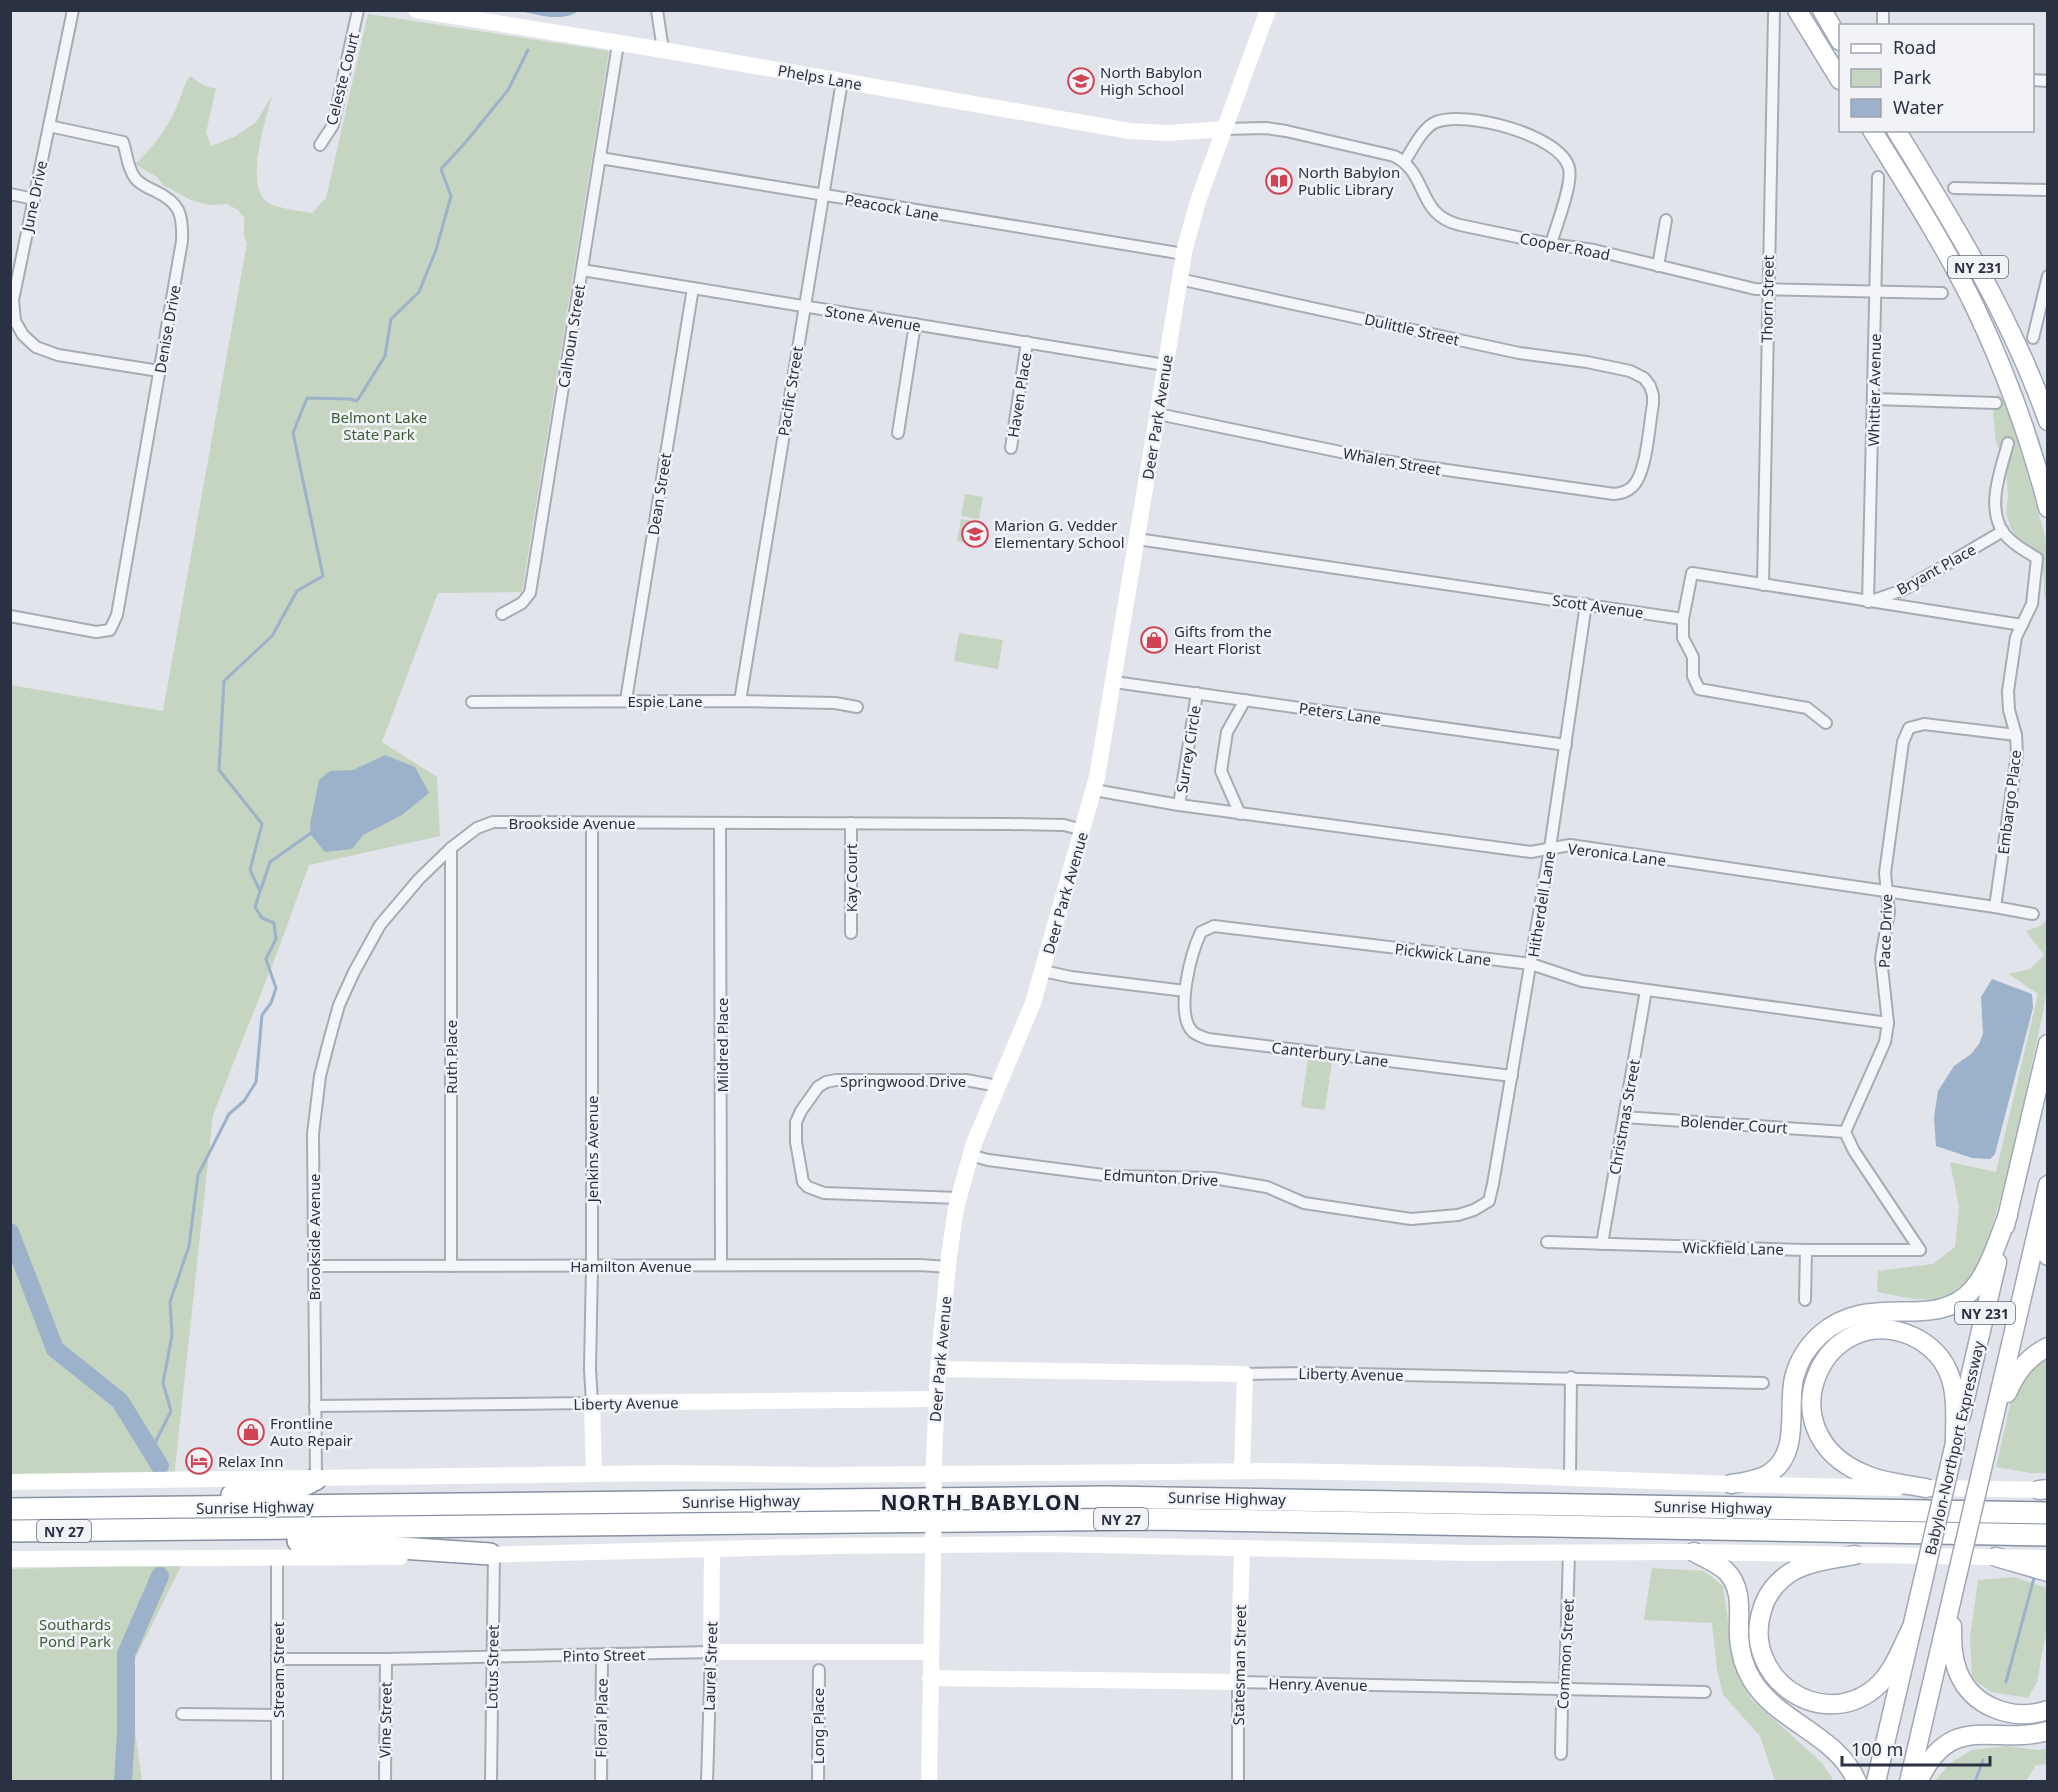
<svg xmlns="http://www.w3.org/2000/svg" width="2058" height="1792" font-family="'Noto Sans',sans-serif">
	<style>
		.green { fill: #c6d4c2 }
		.water { fill: #9cb1ca }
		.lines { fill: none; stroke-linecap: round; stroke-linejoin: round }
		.stream { stroke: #9cb1ca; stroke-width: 3 }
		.river { stroke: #9cb1ca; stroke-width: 18 }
		.street-casing { stroke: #a6abb4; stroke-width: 14 }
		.primary-casing { stroke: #a0a8b6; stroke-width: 21 }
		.highway-casing { stroke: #8891a1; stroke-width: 24 }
		.street { stroke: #f4f5f8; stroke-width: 10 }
		.secondary { stroke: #fff; stroke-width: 16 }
		.primary { stroke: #fff; stroke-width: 18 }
		.highway { stroke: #fff; stroke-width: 21 }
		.primary-bridge-casing { stroke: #a0a8b6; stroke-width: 21; stroke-linecap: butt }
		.secondary-bridge { stroke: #fff; stroke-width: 16 }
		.primary-bridge { stroke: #fff; stroke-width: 18 }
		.labels { text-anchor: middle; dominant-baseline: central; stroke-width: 5; stroke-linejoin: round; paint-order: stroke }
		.shield { fill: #f1f3f7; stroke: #656b78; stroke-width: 1.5 }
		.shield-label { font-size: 14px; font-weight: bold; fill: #293142 }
		.poi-label { font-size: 15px; fill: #293142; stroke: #f1f3f7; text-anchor: start }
		.street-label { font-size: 15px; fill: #293142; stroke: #f1f3f7 }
		.park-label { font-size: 15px; fill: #3c5d36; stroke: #f1f3f7 }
		.district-label { font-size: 21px; font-weight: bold; letter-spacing: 1.5px; fill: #1b2232; stroke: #f1f3f7 }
	</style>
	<rect width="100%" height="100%" fill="#e1e4ea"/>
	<!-- green -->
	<g class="green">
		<path d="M368,14l241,37 -87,541 -84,1 -56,149 55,35 3,59 -131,29 -29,80 -67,170 -39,363 -163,-2 -1,-791 153,26 84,-468 -3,-7v-18l-6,-8 -11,-6 -18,1 -18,-5 -28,-15 -6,-8 -22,-13c16,-14 31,-34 40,-53 6,-13 7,-23 15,-35 8,5 16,13 26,12l-10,45 5,13 23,-9 22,-15 16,-26c-6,23 -28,89 -5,106 7,6 34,9 45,11l14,-15z"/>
		<polygon points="1998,393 2007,407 2012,420 2047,543 2047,608 2044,593 2044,577 2041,562 2018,541 2010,526 2006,513 2008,496 2006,466 1996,442 1993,414"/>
		<polygon points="965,494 983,497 979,519 961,516"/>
		<polygon points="961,519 979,522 976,544 957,541"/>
		<polygon points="959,633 1003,640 998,669 954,661"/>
		<polygon points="2047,918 2047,988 2043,1012 2011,1161 1984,1255 1972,1277 1956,1293 1939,1300 1914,1299 1877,1292 1878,1271 1933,1264 1955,1247 1959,1208 1950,1162 1996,1172 2038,994 2009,974 2030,969 2044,955 2026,931 2042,925"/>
		<polygon points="1308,1058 1332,1061 1325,1110 1301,1107"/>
		<polygon points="2047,1357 2047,1473 2031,1473 1996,1467 2013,1392 2018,1378"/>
		<polygon points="182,1564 134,1661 135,1731 142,1781 11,1781 10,1569"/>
		<polygon points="1652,1568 1704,1571 1723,1586 1734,1664 1751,1699 1822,1763 1834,1781 1775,1781 1760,1736 1723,1695 1717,1669 1712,1623 1644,1620"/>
		<polygon points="2014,1577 2047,1588 2047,1632 2041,1657 2038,1680 2028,1698 1991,1692 1972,1678 1970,1638 1978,1580"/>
		<polygon points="2006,1746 2039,1750 2047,1748 2047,1764 2036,1765 2026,1781 1935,1781 1949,1764 1972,1750"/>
	</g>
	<!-- water -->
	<g class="water">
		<path d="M518,11h61c-18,12 -41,3 -61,0z"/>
		<polygon points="385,755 415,767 429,793 402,815 363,835 352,849 325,852 311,835 310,824 319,780 330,771 353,770"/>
		<polygon points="1992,979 2032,994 2033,1008 1995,1154 1990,1159 1972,1158 1936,1146 1934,1117 1938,1091 1954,1066 1971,1054 1979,1044 1983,1034 1981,997"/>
	</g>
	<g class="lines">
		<!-- stream -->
		<g class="stream">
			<polyline points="261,889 270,862 311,833"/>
			<polyline points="151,1451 171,1411 163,1383 172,1335 170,1302 189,1246 198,1175 229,1114 244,1101 256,1082 262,1015 271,1003 276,988 266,959 276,939 274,923 262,918 255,907 260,891 250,870 262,824 219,770 224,681 272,636 297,591 323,576 293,433 307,398 350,399 357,401 385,356 391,319 419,292 436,250 451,196 441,169 465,143 508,90 528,50"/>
			<polyline points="2006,1682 2034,1578"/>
			<polyline points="1975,1782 1983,1760"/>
		</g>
		<!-- river -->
		<g class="river">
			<polyline points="10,1232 55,1349 120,1401 160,1466"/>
			<polyline points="123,1782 126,1732 126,1654 160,1576"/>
		</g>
		<!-- street casing -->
		<g class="street-casing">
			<g id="street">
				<polyline points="73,10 13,300 15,321 23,335 36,347 58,355 159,371"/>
				<polyline points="657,10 663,50"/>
				<polyline points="1883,10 1883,26"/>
				<polyline points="2032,80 2048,81"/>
				<path d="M1224,129l42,-1 20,3 108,25c36,18 21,58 66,69l91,19 43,6 161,39 187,4"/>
				<polyline points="320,145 333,125 358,10"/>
				<polyline points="600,158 1184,254"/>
				<path d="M1404,162c9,-13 18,-34 32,-40 29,-12 125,13 133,46 4,16 -13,58 -18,76"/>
				<polyline points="1878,177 1868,602 1903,590 2003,531"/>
				<polyline points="1954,188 2048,190"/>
				<polyline points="10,194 34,199"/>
				<polyline points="1658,266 1666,220"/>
				<polyline points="582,270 1165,365"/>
				<polyline points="2033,338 2048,276"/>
				<polyline points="1874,399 1996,403"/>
				<path d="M1158,414l226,47 230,33c7,-1 13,-2 18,-7 15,-13 17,-62 21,-83v-9l-3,-9 -6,-8 -14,-7 -43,-9 -68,-9 -340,-74"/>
				<polyline points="898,433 915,324"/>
				<polyline points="1011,448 1027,342"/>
				<polyline points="1137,539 1683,619"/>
				<polyline points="1763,585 1774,14"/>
				<polyline points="502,614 522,603 530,593 618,44"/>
				<path d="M10,616l86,16 14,-2 7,-15 65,-374c1,-27 -2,-38 -27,-50 -7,-3 -15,-7 -20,-13 -8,-11 -8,-24 -12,-36l-74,-16"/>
				<polyline points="1114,682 1566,745"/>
				<polyline points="626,700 693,288"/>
				<polyline points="740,701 842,81"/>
				<polyline points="472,702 740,701 835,703 857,707"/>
				<polyline points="1826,723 1807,708 1699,689 1693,676 1693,657 1683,638 1683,619 1692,573 2022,625"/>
				<polyline points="1094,790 1179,805 1531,852 1570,845 1995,907 2033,914"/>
				<polyline points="1179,805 1197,693"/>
				<polyline points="1240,814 1221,771 1227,732 1245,700"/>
				<polyline points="851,823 851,933"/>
				<polyline points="720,824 721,1265"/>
				<polyline points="451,848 451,1266"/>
				<path d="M1995,907l22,-153 -1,-19 -7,-25 -1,-19 8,-54 16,-33 5,-46c-12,-7 -26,-15 -34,-26 -17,-26 -2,-62 5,-89"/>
				<polyline points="1043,971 1071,977 1185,991"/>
				<path d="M1512,1076l-304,-37c-5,-2 -13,-4 -16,-8 -17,-19 -1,-78 9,-99l13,-6 317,38 51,17 306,42"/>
				<polyline points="1624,1117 1845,1132"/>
				<polyline points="970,1155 988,1160 1111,1176 1213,1178 1267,1187 1304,1203 1411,1219 1458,1215 1474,1210 1489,1201 1493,1184 1550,848 1586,604"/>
				<polyline points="958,1198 824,1193 808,1187 803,1182 796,1142 796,1122 801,1111 818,1087 826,1082 836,1080 966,1080 998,1086"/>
				<polyline points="1547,1242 1806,1250 1920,1250"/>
				<polyline points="1602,1244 1646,990"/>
				<polyline points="1920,1250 1854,1151 1845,1132 1885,1042 1888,1023 1881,958 1889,912 1885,873 1903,742 1909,728 1924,724 2016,735"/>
				<polyline points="315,1266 920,1265 948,1267"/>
				<polyline points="1805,1300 1806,1250"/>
				<polyline points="1245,1374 1311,1373 1763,1383"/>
				<polyline points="315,1406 592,1403 590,1369 592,1266 592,823"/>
				<polyline points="1570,1478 1571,1377"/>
				<polyline points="316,1479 313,1134 320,1076 329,1041 339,1005 354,972 380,925 419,879 451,848 477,828 493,822 1010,824 1064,825 1083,830"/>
				<polyline points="278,1659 386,1659 711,1652 707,1782"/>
				<polyline points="182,1714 278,1715"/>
				<polyline points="1561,1754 1562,1705 1565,1688 1569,1553"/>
				<polyline points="277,1782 277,1558"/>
				<polyline points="385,1782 386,1659"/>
				<polyline points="491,1782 494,1553"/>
				<polyline points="601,1782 602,1655"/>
				<polyline points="818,1782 819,1670"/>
				<polyline points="1238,1782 1238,1682 1705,1692"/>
			</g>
		</g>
		<!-- primary casing -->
		<g class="primary-casing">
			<g id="primary">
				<polyline points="1797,10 1840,80"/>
				<polyline points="1822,10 1840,41"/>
				<path d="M1872,130c36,58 72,114 102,175 31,65 56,133 74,203"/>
				<path d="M1896,130c58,94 115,187 152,291"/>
				<polyline points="2047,1225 2045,1242 2048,1256"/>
				<polyline points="2005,1226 2048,1044"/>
				<path d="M2007,1393c9,-20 20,-36 41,-46"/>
				<polyline points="1961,1416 1997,1262"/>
				<polyline points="1988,1443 2048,1185"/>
				<path d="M1731,1484c13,-2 28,-4 39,-11 31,-21 17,-65 24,-95 4,-16 14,-32 26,-43 50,-46 114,-1 153,-46 17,-20 25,-50 35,-74"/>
				<path d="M1926,1488c-20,-4 -43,-5 -62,-14 -102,-43 -39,-176 48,-138 19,9 33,24 39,43 6,20 4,43 4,64"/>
				<polyline points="2039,1490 2048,1489"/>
				<path d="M1694,1552c11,6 23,11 32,19 18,18 12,43 13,66 1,15 5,30 13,43 26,43 85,54 105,102"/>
				<path d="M1855,1555c-21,4 -44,6 -62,16 -15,9 -26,22 -31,39 -21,67 59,123 113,78 18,-15 26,-39 36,-59"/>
				<polyline points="1996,1557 2048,1572"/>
				<path d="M1952,1626c0,16 0,31 6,46 14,35 55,50 90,38"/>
				<polyline points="1876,1782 1918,1602"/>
				<polyline points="1909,1782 1951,1602"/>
				<path d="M1918,1782c33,-72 74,-36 130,-51"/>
			</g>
		</g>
		<!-- highway casing -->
		<g class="highway-casing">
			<g id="highway">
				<polyline points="232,1495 300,1487 316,1479"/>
				<polyline points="10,1509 1106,1497 2048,1513"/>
				<polyline points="10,1531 1154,1519 2048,1535"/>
				<polyline points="298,1541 490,1554"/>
			</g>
		</g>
		<!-- street -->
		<use href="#street" class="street"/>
		<!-- secondary -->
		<g class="secondary">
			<polyline points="416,10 663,50 1130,131 1168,133 1224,129"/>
			<polyline points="938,1369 1245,1374 1242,1471"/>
			<polyline points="934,1458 938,1369 949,1256 956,1208 974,1143 1033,1003 1097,777 1185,248 1198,201 1268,10"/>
			<polyline points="594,1474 592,1403 936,1399"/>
			<polyline points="10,1482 665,1473 820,1475 1275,1471 1494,1475 1731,1484 1897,1488"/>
			<polyline points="1931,1488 2048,1490"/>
			<polyline points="712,1550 711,1652 931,1652"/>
			<polyline points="480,1555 836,1546 1046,1544 1470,1553 1694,1552 2048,1558"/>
			<polyline points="10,1559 400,1557"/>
			<polyline points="930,1678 1238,1682 1242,1549"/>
			<polyline points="929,1782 933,1561"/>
		</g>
		<!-- primary -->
		<use href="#primary" class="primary"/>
		<!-- highway -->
		<use href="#highway" class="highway"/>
		<!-- primary-bridge casing -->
		<g class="primary-bridge-casing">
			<g id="primary-bridge">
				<polyline points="1918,1602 1955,1443"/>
				<polyline points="1951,1602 1988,1443"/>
			</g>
		</g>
		<!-- secondary-bridge -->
		<polyline class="secondary-bridge" points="933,1561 934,1458"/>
		<!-- primary-bridge -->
		<use href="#primary-bridge" class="primary-bridge"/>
	</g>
	<!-- icons -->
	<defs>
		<g id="school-ring" transform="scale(1.35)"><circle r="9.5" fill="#f1f3f7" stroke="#cf4556" stroke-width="1.5"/><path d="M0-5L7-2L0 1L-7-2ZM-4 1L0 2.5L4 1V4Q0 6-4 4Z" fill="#cf4556"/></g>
		<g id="library-ring" transform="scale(1.35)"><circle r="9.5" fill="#f1f3f7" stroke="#cf4556" stroke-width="1.5"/><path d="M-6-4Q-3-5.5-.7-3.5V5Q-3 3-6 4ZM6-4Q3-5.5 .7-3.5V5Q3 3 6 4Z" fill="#cf4556"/></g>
		<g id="shop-ring" transform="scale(1.35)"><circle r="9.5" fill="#f1f3f7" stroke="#cf4556" stroke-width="1.5"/><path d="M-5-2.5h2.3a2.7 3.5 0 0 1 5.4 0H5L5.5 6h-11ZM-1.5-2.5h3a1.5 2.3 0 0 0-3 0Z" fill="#cf4556"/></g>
		<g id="hotel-ring" transform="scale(1.35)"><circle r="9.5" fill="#f1f3f7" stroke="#cf4556" stroke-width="1.5"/><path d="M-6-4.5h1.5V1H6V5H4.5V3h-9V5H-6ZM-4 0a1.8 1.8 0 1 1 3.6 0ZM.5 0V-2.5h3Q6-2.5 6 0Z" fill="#cf4556"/></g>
	</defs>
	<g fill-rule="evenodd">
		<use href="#school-ring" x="1081" y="81"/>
		<use href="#library-ring" x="1279" y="181"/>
		<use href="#school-ring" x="975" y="534"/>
		<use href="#shop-ring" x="1154" y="640"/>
		<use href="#shop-ring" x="251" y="1432"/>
		<use href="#hotel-ring" x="199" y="1461"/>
	</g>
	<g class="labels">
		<!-- shield labels -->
		<g class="shield">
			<rect x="1948" y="256" width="60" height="22" rx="4.5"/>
			<rect x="1955" y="1302" width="60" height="22" rx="4.5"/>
			<rect x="1094" y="1508" width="54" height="22" rx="4.5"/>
			<rect x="37" y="1520" width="54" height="22" rx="4.5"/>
		</g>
		<g class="shield-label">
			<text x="1978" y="267">NY 231</text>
			<text x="1985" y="1313">NY 231</text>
			<text x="1121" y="1519">NY 27</text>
			<text x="64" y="1531">NY 27</text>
		</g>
		<!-- poi labels -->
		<g class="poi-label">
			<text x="1100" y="72">North Babylon<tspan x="1100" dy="17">High School</tspan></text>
			<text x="1298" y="172">North Babylon<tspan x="1298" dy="17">Public Library</tspan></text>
			<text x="994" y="525">Marion G. Vedder<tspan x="994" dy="17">Elementary School</tspan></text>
			<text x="1174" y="631">Gifts from the<tspan x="1174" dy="17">Heart Florist</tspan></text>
			<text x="270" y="1423">Frontline<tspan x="270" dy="17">Auto Repair</tspan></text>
			<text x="218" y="1461">Relax Inn</text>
		</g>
		<!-- street labels -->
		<g class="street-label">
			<text transform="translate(820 77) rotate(10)">Phelps Lane</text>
			<text transform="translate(342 79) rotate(-76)">Celeste Court</text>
			<text transform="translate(34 196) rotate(-78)">June Drive</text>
			<text transform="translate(892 207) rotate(10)">Peacock Lane</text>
			<text transform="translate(1565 246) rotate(11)">Cooper Road</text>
			<text transform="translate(1767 299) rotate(-89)">Thorn Street</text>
			<text transform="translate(873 318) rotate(9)">Stone Avenue</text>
			<text transform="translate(167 329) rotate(-80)">Denise Drive</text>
			<text transform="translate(1412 329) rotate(13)">Dulittle Street</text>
			<text transform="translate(571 336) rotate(-81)">Calhoun Street</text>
			<text transform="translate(1874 390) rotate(-89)">Whittier Avenue</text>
			<text transform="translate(790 391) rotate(-81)">Pacific Street</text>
			<text transform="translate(1019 395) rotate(-81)">Haven Place</text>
			<text transform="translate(1157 417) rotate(-81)">Deer Park Avenue</text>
			<text transform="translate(1392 461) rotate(10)">Whalen Street</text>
			<text transform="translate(659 494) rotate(-81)">Dean Street</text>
			<text transform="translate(1936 569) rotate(-29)">Bryant Place</text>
			<text transform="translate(1598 606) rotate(8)">Scott Avenue</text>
			<text x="665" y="701">Espie Lane</text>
			<text transform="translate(1340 713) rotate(8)">Peters Lane</text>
			<text transform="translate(1188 749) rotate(-81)">Surrey Circle</text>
			<text transform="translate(2009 802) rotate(-83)">Embargo Place</text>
			<text x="572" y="823">Brookside Avenue</text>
			<text transform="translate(1617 854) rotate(7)">Veronica Lane</text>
			<text transform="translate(851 878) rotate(-90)">Kay Court</text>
			<text transform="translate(1065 893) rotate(-74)">Deer Park Avenue</text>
			<text transform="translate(1541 904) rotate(-81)">Hitherdell Lane</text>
			<text transform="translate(1885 931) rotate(-88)">Pace Drive</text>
			<text transform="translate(1443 954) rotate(7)">Pickwick Lane</text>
			<text transform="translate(722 1045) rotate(-90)">Mildred Place</text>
			<text transform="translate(1330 1054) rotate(7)">Canterbury Lane</text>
			<text transform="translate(451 1057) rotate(-90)">Ruth Place</text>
			<text x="903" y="1081">Springwood Drive</text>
			<text transform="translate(1624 1117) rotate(-80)">Christmas Street</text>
			<text transform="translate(1734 1124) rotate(4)">Bolender Court</text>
			<text transform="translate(592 1149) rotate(-90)">Jenkins Avenue</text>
			<text transform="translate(1161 1177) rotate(3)">Edmunton Drive</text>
			<text transform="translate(314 1237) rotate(-90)">Brookside Avenue</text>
			<text transform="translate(1733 1248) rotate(1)">Wickfield Lane</text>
			<text x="631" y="1266">Hamilton Avenue</text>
			<text transform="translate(940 1359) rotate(-85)">Deer Park Avenue</text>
			<text transform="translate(1351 1374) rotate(1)">Liberty Avenue</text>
			<text transform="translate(626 1403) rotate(-1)">Liberty Avenue</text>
			<text transform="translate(1954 1448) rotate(-77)">Babylon-Northport Expressway</text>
			<text transform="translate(1227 1498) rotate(1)">Sunrise Highway</text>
			<text transform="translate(741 1501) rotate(-1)">Sunrise Highway</text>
			<text transform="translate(255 1507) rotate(-1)">Sunrise Highway</text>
			<text transform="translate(1713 1507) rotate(1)">Sunrise Highway</text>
			<text transform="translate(1565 1654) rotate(-87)">Common Street</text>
			<text transform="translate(604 1655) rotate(-1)">Pinto Street</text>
			<text transform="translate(1239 1665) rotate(-89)">Statesman Street</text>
			<text transform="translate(710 1666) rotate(-88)">Laurel Street</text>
			<text transform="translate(492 1667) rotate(-89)">Lotus Street</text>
			<text transform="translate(278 1670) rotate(-90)">Stream Street</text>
			<text transform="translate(1318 1684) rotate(1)">Henry Avenue</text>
			<text transform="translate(601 1718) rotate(-89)">Floral Place</text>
			<text transform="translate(385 1720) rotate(-89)">Vine Street</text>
			<text transform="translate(818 1726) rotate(-90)">Long Place</text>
		</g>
		<!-- park labels -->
		<g class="park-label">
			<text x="379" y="417">Belmont Lake<tspan x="379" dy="17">State Park</tspan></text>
			<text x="75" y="1624">Southards<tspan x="75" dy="17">Pond Park</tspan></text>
		</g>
		<!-- district labels -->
		<g class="district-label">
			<text x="981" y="1502">NORTH BABYLON</text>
		</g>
	</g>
	<!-- border -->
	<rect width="2058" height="1792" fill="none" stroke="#293142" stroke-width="24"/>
	<!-- legend -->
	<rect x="1839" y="24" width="195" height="108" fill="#f1f3f7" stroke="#a1a5af" stroke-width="1.5"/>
	<rect x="1851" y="44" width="30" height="9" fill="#ffffff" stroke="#a1a5af" stroke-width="1.5"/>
	<text x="1893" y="54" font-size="18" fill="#293142">Road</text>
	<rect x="1851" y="69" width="30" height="18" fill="#c6d4c2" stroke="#a1a5af" stroke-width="1.5"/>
	<text x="1893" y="84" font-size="18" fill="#293142">Park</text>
	<rect x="1851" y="99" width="30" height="18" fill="#9cb1ca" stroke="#a1a5af" stroke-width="1.5"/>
	<text x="1893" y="114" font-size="18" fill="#293142">Water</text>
	<!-- scale -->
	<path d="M1842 1756v9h148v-9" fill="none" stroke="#293142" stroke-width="3"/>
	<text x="1851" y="1756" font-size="18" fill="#293142" stroke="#f1f3f7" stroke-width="4.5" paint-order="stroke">100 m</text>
</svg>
